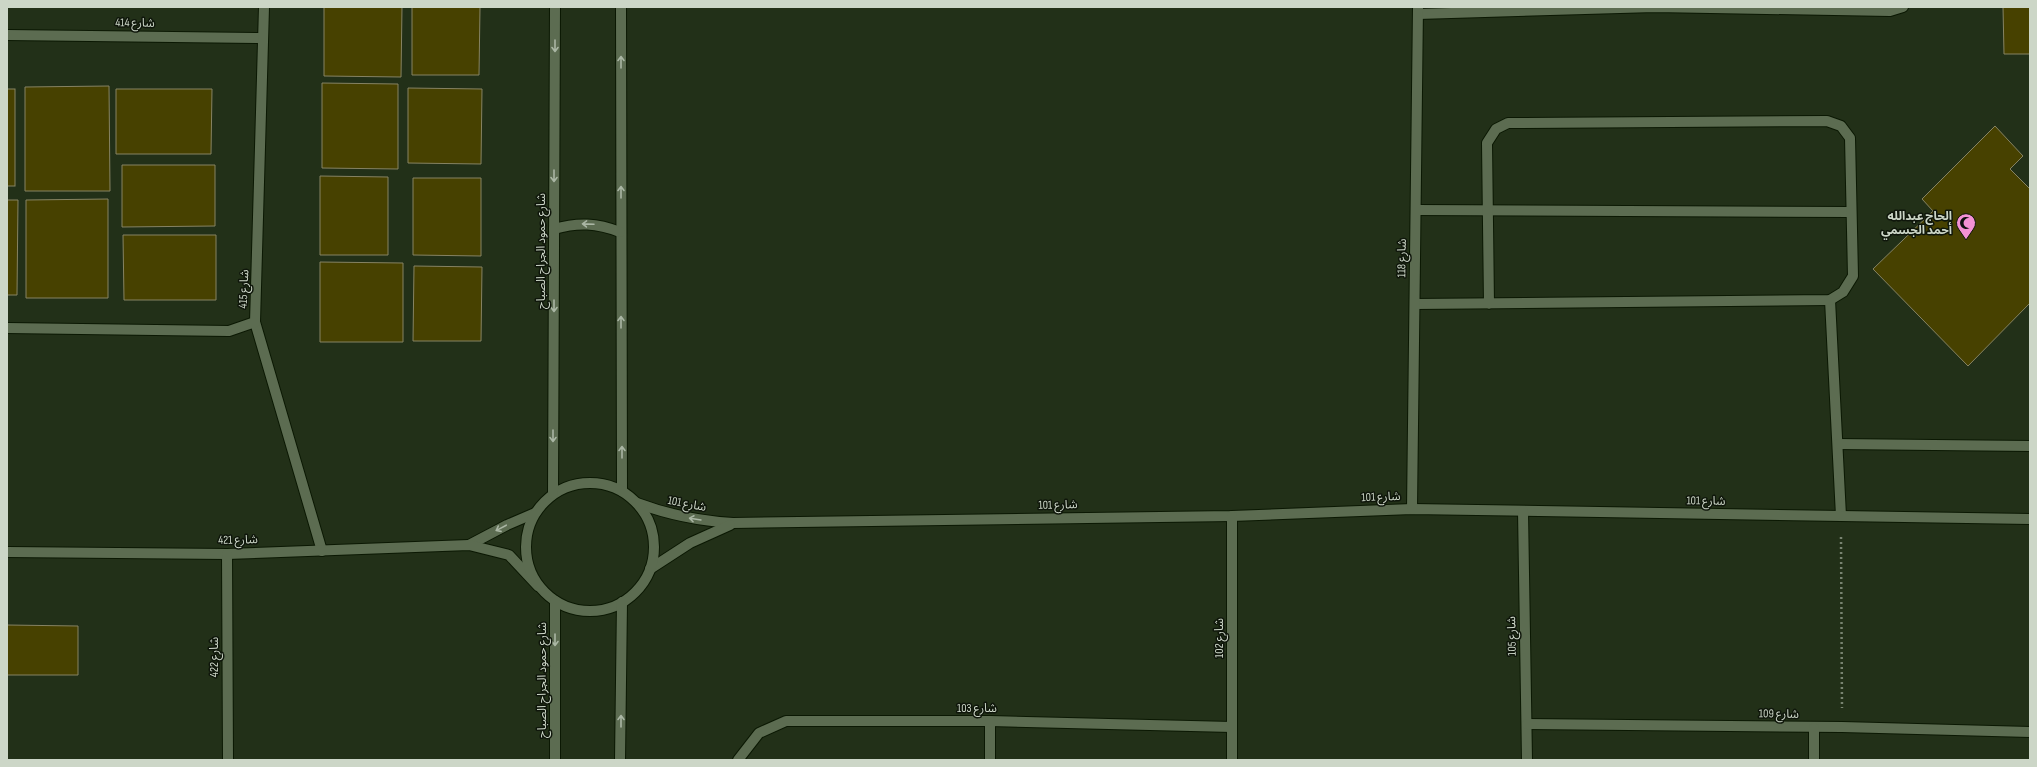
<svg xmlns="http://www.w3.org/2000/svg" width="2037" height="767" font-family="'Sofia Sans Condensed','Noto Sans Arabic',sans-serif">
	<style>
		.building { fill: #474100; stroke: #868363 }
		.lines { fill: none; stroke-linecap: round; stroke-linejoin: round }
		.lane-casing { stroke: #0b1803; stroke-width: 12 }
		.street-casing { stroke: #0b1803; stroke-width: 12 }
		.secondary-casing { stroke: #0b1803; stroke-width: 12 }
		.path { stroke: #798471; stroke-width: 2.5; stroke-dasharray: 2 3; stroke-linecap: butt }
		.lane { stroke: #5c6c51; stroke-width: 10 }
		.street { stroke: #5c6c51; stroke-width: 10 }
		.secondary { stroke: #5c6c51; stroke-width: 10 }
		.oneway { stroke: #aab6a4 }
		.labels { text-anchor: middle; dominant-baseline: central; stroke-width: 3; stroke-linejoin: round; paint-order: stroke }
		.street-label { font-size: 12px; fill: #ccd6c7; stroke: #0f160b }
		.poi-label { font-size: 12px; font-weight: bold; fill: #ccd6c7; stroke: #0f160b; text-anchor: end }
	</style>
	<rect width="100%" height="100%" fill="#223018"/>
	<!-- building -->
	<g class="building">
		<polygon points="324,7 402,7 401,77 324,76"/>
		<polygon points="412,7 480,7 479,75 412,75"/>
		<polygon points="2003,7 2030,7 2030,54 2004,54"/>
		<polygon points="322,83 398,84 398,169 322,168"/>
		<polygon points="109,86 110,191 25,191 25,87"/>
		<polygon points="408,88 482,89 481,164 408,163"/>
		<rect x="7" y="89" width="8" height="97"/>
		<polygon points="116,89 212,89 211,154 116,154"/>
		<polygon points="1995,126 2023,156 2010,169 2030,189 2030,303 1968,366 1873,269 1933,211 1922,199"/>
		<polygon points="122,165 215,165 215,226 122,227"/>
		<polygon points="320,176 388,177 388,255 320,255"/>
		<polygon points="413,178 481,178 481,256 413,255"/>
		<polygon points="108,199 108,298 26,298 26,200"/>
		<polygon points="7,200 18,200 17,295 7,295"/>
		<polygon points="123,235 216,235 216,300 124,300"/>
		<polygon points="320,262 403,263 403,342 320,342"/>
		<polygon points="414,266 482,267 481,341 413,341"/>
		<polygon points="7,625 78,626 78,675 7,675"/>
	</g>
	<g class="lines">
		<!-- lane casing -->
		<g class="lane-casing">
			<g id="lane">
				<polyline points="1416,210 1851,212"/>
				<polyline points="1830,300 1841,516"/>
				<polyline points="1415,304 1830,300 1843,292 1853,276 1850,138 1841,126 1827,121 1508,123 1496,129 1487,143 1489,304"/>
				<polyline points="255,322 322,551"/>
				<polyline points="1838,444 2030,446"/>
			</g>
		</g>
		<!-- street casing -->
		<g class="street-casing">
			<g id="street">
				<polyline points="1418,14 1655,7 1890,11 1903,7"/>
				<polyline points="7,35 263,38"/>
				<polyline points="7,328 229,331 255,322 264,7"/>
				<path d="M637,503c32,12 63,18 96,20l499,-7 180,-7 618,10"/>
				<polyline points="1412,509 1418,7"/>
				<polyline points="1523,511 1527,760"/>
				<polyline points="469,545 507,525 535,513"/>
				<polyline points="7,552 227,554 469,545 509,555 538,586"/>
				<polyline points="227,554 228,760"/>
				<polyline points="650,569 690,543 730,525"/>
				<polyline points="1527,724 1842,727 2030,732"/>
				<polyline points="1814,728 1814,760"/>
				<polyline points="738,760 759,733 786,721 990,721 1232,727"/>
				<polyline points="990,760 990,721"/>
				<polyline points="1232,760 1232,516"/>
			</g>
		</g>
		<!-- secondary casing -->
		<g class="secondary-casing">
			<g id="secondary">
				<polyline points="621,7 622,491"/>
				<path d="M554,229c24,-7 43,-6 66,3"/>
				<circle cx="590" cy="547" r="64"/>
				<polyline points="553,494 555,7"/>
				<polyline points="555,601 555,760"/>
				<polyline points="620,760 622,602"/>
			</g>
		</g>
		<!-- path -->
		<polyline class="path" points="1841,537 1842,708"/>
		<!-- lane -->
		<use href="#lane" class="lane"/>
		<!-- street -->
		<use href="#street" class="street"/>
		<!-- secondary -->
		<use href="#secondary" class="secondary"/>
	</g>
	<!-- one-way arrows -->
	<defs><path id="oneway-shaft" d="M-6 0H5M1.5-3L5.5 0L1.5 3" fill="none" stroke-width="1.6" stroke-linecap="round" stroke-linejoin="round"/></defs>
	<g class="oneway">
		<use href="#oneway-shaft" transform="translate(555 46) rotate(90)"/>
		<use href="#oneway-shaft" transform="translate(621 62) rotate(-90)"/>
		<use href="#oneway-shaft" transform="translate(554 176) rotate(90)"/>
		<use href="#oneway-shaft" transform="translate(621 192) rotate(-90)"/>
		<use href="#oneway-shaft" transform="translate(588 224) rotate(-178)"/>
		<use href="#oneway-shaft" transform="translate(554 306) rotate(90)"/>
		<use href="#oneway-shaft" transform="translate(621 322) rotate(-90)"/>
		<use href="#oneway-shaft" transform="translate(553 436) rotate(90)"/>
		<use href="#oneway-shaft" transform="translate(622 452) rotate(-90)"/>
		<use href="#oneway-shaft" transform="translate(695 519) rotate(-171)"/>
		<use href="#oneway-shaft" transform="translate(501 528) rotate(152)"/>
		<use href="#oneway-shaft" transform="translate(555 640) rotate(90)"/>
		<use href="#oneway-shaft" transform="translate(621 721) rotate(-90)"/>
	</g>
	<!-- icons -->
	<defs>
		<g id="mosque-pin" transform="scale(1)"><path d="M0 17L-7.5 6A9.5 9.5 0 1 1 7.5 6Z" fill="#f491d4" stroke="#0f160b"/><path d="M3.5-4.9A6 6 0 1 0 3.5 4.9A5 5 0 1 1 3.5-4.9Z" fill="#111"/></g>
	</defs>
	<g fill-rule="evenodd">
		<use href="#mosque-pin" x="1966" y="223"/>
	</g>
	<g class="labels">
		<!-- street labels -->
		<g class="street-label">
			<text transform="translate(135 23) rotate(1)">شارع 414</text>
			<text transform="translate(541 251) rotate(-90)">شارع حمود الجراح الصباح</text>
			<text transform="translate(1402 258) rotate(-89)">شارع 118</text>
			<text transform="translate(244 289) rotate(-87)">شارع 415</text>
			<text transform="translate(1381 497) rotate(-2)">شارع 101</text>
			<text transform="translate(1706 501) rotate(1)">شارع 101</text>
			<text transform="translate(687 504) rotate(11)">شارع 101</text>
			<text transform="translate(1058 505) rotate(-1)">شارع 101</text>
			<text transform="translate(238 540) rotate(-1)">شارع 421</text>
			<text transform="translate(1512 636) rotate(-91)">شارع 105</text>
			<text transform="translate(1219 638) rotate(-90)">شارع 102</text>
			<text transform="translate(214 657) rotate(-90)">شارع 422</text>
			<text transform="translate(542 680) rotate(-90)">شارع حمود الجراح الصباح</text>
			<text x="977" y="708">شارع 103</text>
			<text transform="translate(1779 714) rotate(1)">شارع 109</text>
		</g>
		<!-- poi labels -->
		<g class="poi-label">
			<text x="1952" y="216">الحاج عبدالله<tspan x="1952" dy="14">أحمد الجسمي</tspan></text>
		</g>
	</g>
	<!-- border -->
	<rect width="2037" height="767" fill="none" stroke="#ccd6c7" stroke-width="16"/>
</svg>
